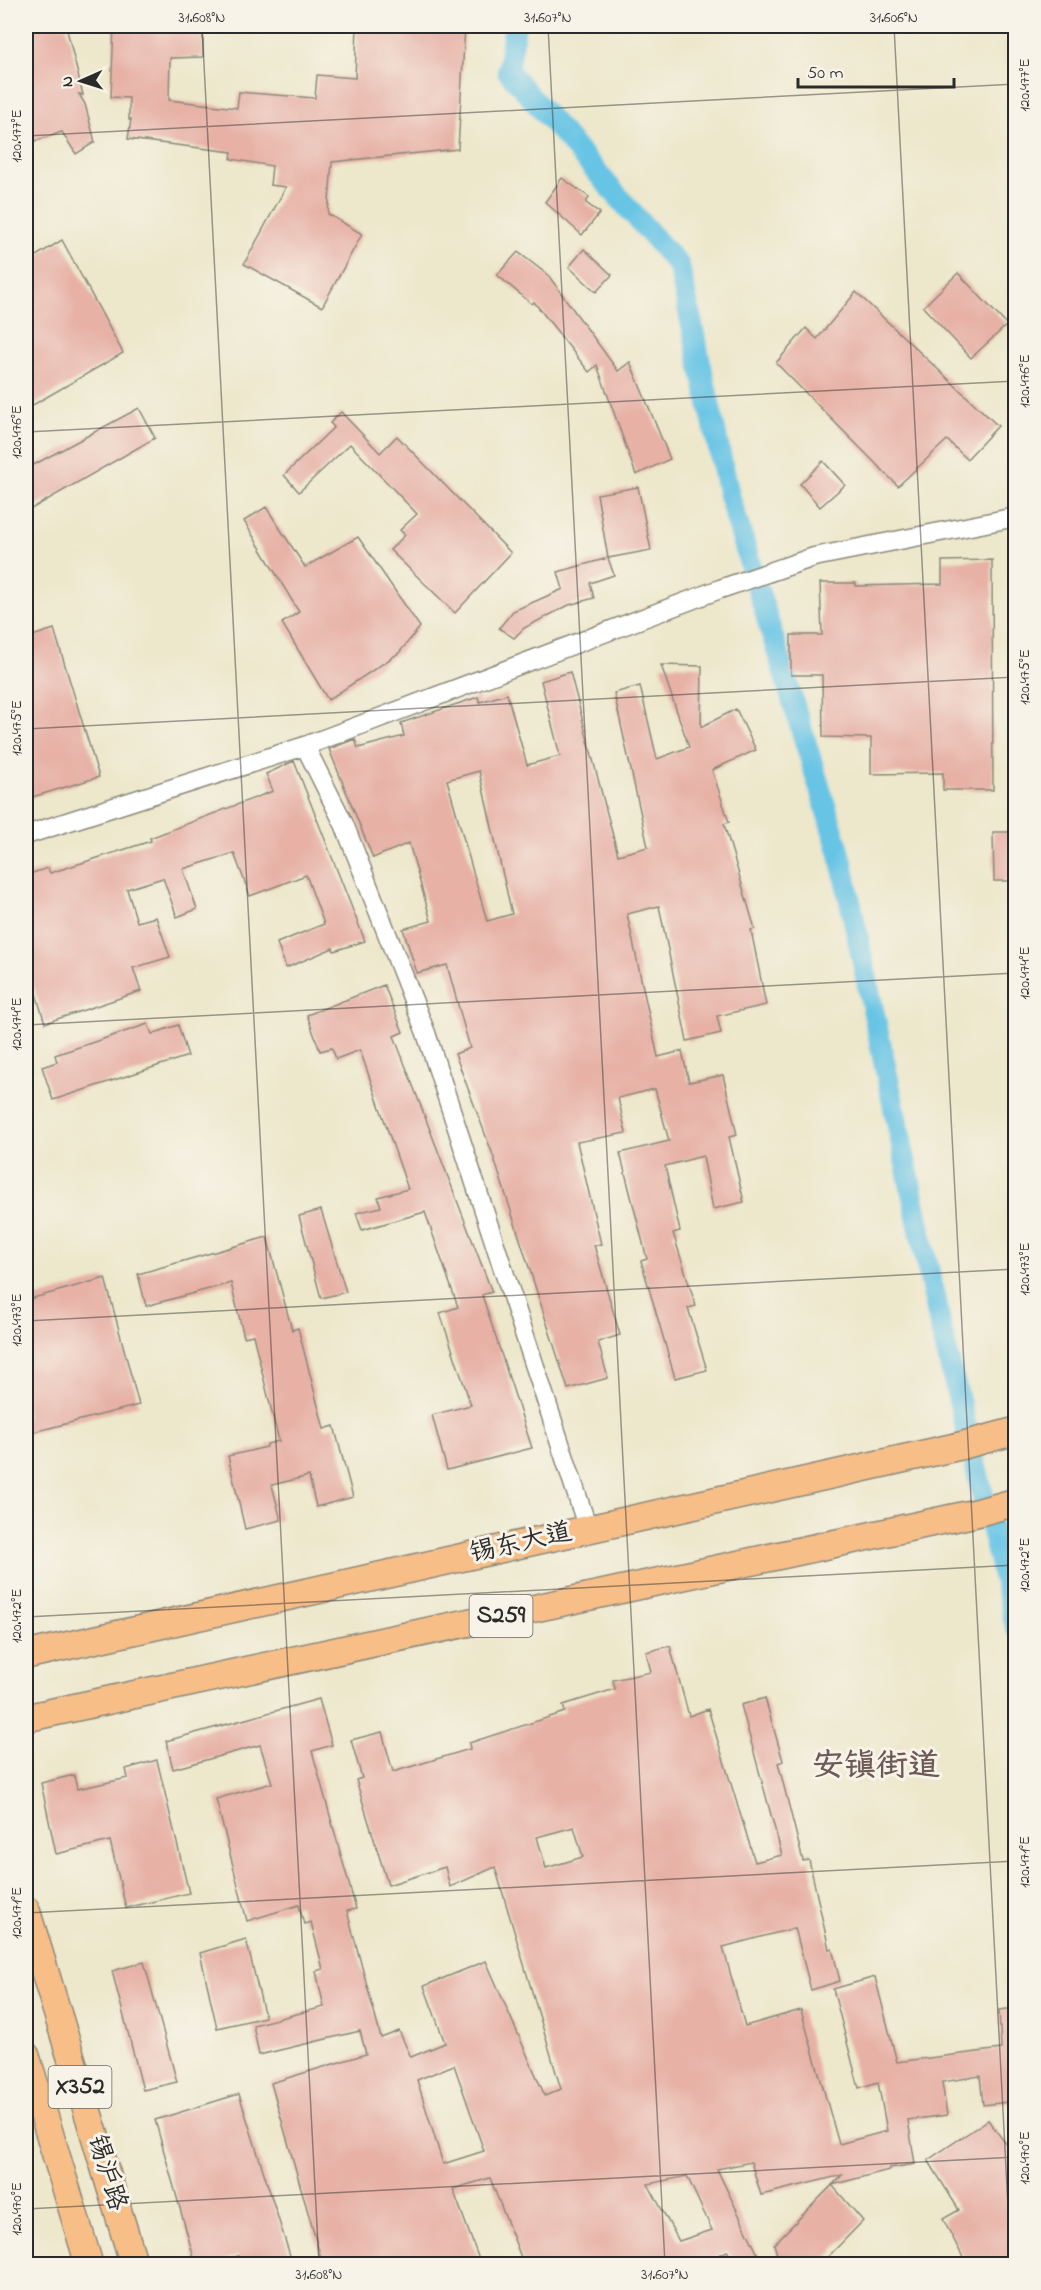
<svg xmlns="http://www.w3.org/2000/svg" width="1041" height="2290" font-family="'Indie Flower','LXGW WenKai TC',sans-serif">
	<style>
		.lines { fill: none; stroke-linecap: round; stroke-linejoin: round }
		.canal { stroke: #67c4e5; stroke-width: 22 }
		.building { fill: #e7b1a6; fill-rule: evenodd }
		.minor-casing { stroke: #8c897b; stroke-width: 21 }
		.primary-casing { stroke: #8c897b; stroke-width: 30 }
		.minor { stroke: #fff; stroke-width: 18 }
		.primary { stroke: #f7be88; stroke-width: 27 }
		.ticks { fill: none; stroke: #2b2b2b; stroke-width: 1.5; stroke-opacity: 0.45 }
		.labels { text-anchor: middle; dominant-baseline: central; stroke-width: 6; stroke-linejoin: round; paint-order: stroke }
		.shield { fill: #f7f3e8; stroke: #686764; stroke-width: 1.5 }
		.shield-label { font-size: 24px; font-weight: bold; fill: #2b2b2b }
		.street-label { font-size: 26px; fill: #2b2b2b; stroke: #f7f3e8 }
		.district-label { font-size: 32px; font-weight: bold; fill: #6d5a56; stroke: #f7f3e8 }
		.neatline { fill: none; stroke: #2b2b2b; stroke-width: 2 }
		.ticks-label { font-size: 15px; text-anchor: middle; fill: #2b2b2b }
	</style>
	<rect width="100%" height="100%" fill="#f7f3e8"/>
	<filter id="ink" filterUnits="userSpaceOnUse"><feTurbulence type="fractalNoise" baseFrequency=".0167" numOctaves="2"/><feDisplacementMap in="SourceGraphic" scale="12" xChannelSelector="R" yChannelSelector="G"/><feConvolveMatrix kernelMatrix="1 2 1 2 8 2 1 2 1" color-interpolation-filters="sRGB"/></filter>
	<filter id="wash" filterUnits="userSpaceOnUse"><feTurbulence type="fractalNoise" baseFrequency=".008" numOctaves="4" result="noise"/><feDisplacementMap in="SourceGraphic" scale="24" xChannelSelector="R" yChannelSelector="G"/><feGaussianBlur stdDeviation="1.35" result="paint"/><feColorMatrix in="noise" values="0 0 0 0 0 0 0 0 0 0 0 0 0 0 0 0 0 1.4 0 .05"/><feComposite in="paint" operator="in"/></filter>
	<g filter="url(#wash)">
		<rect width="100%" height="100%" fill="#ede7cb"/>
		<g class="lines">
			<!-- canal -->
			<polyline class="canal" points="515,26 508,71 679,266 729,495 840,854 941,1329 1016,1626"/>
		</g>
		<g id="blocks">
			<!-- building -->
			<g class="building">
				<polygon points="26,26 66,26 83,95 79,94 85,104 95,142 76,154 62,132 26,144"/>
				<polygon points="114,26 203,26 203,57 170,58 169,100 237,108 239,92 315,98 317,75 355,78 357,26 465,26 458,149 332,162 328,214 362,234 322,307 244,264 286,187 270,185 272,166 231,159 232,152 128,139 131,119 129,120 129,98 111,97"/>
				<polygon points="562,178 589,197 586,203 600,213 582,235 545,202"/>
				<polygon points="62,240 123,353 26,409 26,262"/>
				<polygon points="584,249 612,275 596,292 569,267"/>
				<polygon points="518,252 548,275 618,371 630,362 670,459 636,475 597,365 589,372 534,302 532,304 497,275"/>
				<polygon points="958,273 1007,325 971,358 923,307"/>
				<polygon points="856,292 998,426 967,459 947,440 898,486 776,363 806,328 817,339"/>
				<polygon points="139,408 155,438 26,512 26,469"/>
				<polygon points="341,412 380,453 397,436 511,553 455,613 390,550 405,535 400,530 417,514 350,444 299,492 284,475 334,427 330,423"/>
				<polygon points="823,461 845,485 820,507 800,484"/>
				<polygon points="638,487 651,550 608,558 597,494"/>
				<polygon points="266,507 305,567 358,537 420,627 399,653 328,700 282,623 299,612 244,521"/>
				<polygon points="608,558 614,575 590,583 594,598 569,605 524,628 514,638 499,628 513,611 563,589 558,572"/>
				<polygon points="992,560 993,790 943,790 943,773 871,774 871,738 823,737 822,675 791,675 791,635 822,635 820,583 856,583 856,586 942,584 942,561"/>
				<polygon points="54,629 99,777 26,799 26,638"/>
				<path d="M661,665l41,1 -1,61 35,-18 20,41 -44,20 17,52 -5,2 31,105 -4,1 15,75 -49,11 4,17 -34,8 -28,-135 -32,8 31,143 24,-6 7,31 34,-7 14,60 -8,2 15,65 -31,7 -10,-53 -38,10 15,65 -7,2 23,73 -8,2 19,62 -32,8 -34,-117 6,-2 -27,-106 49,-12 -14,-52 -37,9 8,35 -49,9 24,102 -7,1 26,90 -22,7 10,36 -40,11 -75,-234 -38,-101 15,-6 -23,-83 -30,8 -14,-44 28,-8 -22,-78 -36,15 -44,-109 26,-10 3,9 46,-12 -3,-13 77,-26 2,5 27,-8 20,71 33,-9 -19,-75 29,-9 48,183 30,-8 -34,-154 26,-7 17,73 32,-12zM479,771l33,143 -25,7 -40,-141z"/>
				<polygon points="294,761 365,941 334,951 333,948 286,968 277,943 324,924 306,875 250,896 234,853 183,869 197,909 177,917 163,878 127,889 137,922 156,917 170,957 133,968 141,991 45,1023 26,962 26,875 48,868 50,873 151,841 150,838 273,791 266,774"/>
				<polygon points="993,832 1016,832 1016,881 994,881"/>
				<polygon points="384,985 403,1032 394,1036 492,1292 482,1295 532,1448 447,1470 432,1415 471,1405 440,1313 458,1307 425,1212 362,1230 356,1213 381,1207 378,1197 408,1189 360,1050 336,1059 332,1048 320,1051 307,1015"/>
				<polygon points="148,1024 152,1034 178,1025 188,1056 53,1100 42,1067 57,1062 55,1055"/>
				<polygon points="321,1210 346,1292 321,1298 299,1216"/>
				<polygon points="267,1237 292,1330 298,1328 324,1429 334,1426 353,1497 316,1507 309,1476 272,1485 281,1520 245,1529 228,1456 267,1447 267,1444 279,1441 253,1335 244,1337 231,1283 146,1306 138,1274"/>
				<polygon points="105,1278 139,1405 26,1434 26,1300"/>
				<path d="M670,1646l19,70 19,-7 47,153 27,-7 -41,-150 24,-7 18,63 -5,2 25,98 6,-1 20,89 3,-1 8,33 -29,9 -16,-62 -72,19 22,79 56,-16 38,134 48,-13 -9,-49 -19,6 -26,-99 42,-12 22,85 104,-13 -2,-39 17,-2v93l-33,4 -3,-29 -38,6 5,33 -39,5 7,44 -26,4v2l-57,15 31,36 -43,44h-40l-6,-21 68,-69 -81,20 -10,-33 -34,7 46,96h-25l-11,-14 -28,14h-175l-34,-87 -37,11 28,76h-158l-52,-182 95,-29 -6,-23 -101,24 -6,-30 71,-18 -8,-36 7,-2 -12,-47 -7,2 -5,-19 -52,16 -31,-122 56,-16 -12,-38 -87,24 -7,-28 153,-42 13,46 -20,6 44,158 -9,2 34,127 18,-7 12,26 34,-14 -21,-57 62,-25 59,135 16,-7 -66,-222 -45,20 -5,-20 -57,18 -32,-105 6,-2 -11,-38 31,-8 11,40 77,-23 -1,-6 96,-31 -2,-7 52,-16 -2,-9 38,-8 -5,-20zM574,1827l9,30 -37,11 -9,-31zM454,2065l30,86 -41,13 -26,-84zM687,2176l25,54 -33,11 -31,-57z"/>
				<polygon points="157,1760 189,1893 126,1908 110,1841 56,1854 41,1783 74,1775 77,1789 128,1778 126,1769"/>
				<polygon points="246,1939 265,2017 217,2028 200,1953"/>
				<polygon points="144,1962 177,2082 143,2090 112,1971"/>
				<polygon points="239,2094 293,2265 239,2265 238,2256 210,2265 196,2265 155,2120"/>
				<polygon points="988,2120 1016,2157 1016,2265 967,2265 943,2219 959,2210 928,2160"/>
			</g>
		</g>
	</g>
	<g filter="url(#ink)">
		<use href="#blocks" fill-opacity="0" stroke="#8c897b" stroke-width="1.5"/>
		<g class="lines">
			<!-- minor casing -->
			<g class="minor-casing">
				<g id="minor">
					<polyline points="305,746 344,824 426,1033 588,1529"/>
					<polyline points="26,835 305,746 720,589 814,557 1016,517"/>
				</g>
			</g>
			<!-- primary casing -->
			<g class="primary-casing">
				<g id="primary">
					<polyline points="26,1655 960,1446 1016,1431"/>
					<polyline points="26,1718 976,1513 1016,1502"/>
					<polyline points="26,1910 134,2264"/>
					<polyline points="26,2056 89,2264"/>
				</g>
			</g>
			<!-- minor -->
			<use href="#minor" class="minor"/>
			<!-- primary -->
			<use href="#primary" class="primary"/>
		</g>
	</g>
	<!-- ticks -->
	<path class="ticks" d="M202,26l117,2238M548,26l117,2238M894,26l117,2238M26,136l990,-52M26,432l990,-51M26,729l990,-52M26,1025l990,-52M26,1321l990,-52M26,1617l990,-52M26,1913l990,-52M26,2209l990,-52"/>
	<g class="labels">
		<!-- shield labels -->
		<g class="shield">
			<rect x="469.5" y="1595" width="63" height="42" rx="4.5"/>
			<rect x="48.5" y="2066" width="63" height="42" rx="4.5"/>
		</g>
		<g class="shield-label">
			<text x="501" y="1616">S259</text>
			<text x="80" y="2087">X352</text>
		</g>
		<!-- street labels -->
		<g class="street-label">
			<text transform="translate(521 1544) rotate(-13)">锡东大道</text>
			<text transform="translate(106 2173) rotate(73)">锡沪路</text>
		</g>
		<!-- district labels -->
		<g class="district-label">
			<text x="876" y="1767">安镇街道</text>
		</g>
	</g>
	<!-- margin -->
	<rect width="1041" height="2290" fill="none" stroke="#f7f3e8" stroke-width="66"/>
	<!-- north arrow -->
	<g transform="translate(81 81) rotate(267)" stroke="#f7f3e8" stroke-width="4.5" paint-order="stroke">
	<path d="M0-4.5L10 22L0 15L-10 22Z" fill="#2b2b2b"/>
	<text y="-9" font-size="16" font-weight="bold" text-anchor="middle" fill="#2b2b2b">N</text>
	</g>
	<!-- scale -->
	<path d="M798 78v9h156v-9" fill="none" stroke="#2b2b2b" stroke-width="3"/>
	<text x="807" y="78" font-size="18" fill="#2b2b2b" stroke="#f7f3e8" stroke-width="4.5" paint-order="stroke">50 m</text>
	<rect x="33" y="33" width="975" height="2224" class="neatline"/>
	<g class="ticks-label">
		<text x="202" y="22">31.608°N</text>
		<text x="548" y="22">31.607°N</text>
		<text x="894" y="22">31.606°N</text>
		<text transform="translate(1024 85) rotate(-90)" y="5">120.477°E</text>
		<text transform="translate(16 136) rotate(-90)" y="5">120.477°E</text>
		<text transform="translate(1024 381) rotate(-90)" y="5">120.476°E</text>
		<text transform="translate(16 432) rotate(-90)" y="5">120.476°E</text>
		<text transform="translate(1024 677) rotate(-90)" y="5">120.475°E</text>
		<text transform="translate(16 728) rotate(-90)" y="5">120.475°E</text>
		<text transform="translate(1024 973) rotate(-90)" y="5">120.474°E</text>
		<text transform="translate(16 1024) rotate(-90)" y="5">120.474°E</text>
		<text transform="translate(1024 1269) rotate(-90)" y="5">120.473°E</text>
		<text transform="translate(16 1320) rotate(-90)" y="5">120.473°E</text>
		<text transform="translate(1024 1565) rotate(-90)" y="5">120.472°E</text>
		<text transform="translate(16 1616) rotate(-90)" y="5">120.472°E</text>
		<text transform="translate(1024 1862) rotate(-90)" y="5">120.471°E</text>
		<text transform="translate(16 1913) rotate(-90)" y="5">120.471°E</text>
		<text transform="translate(1024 2158) rotate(-90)" y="5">120.470°E</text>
		<text transform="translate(16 2209) rotate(-90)" y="5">120.470°E</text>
		<text x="319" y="2279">31.608°N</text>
		<text x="665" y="2279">31.607°N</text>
	</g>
</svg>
